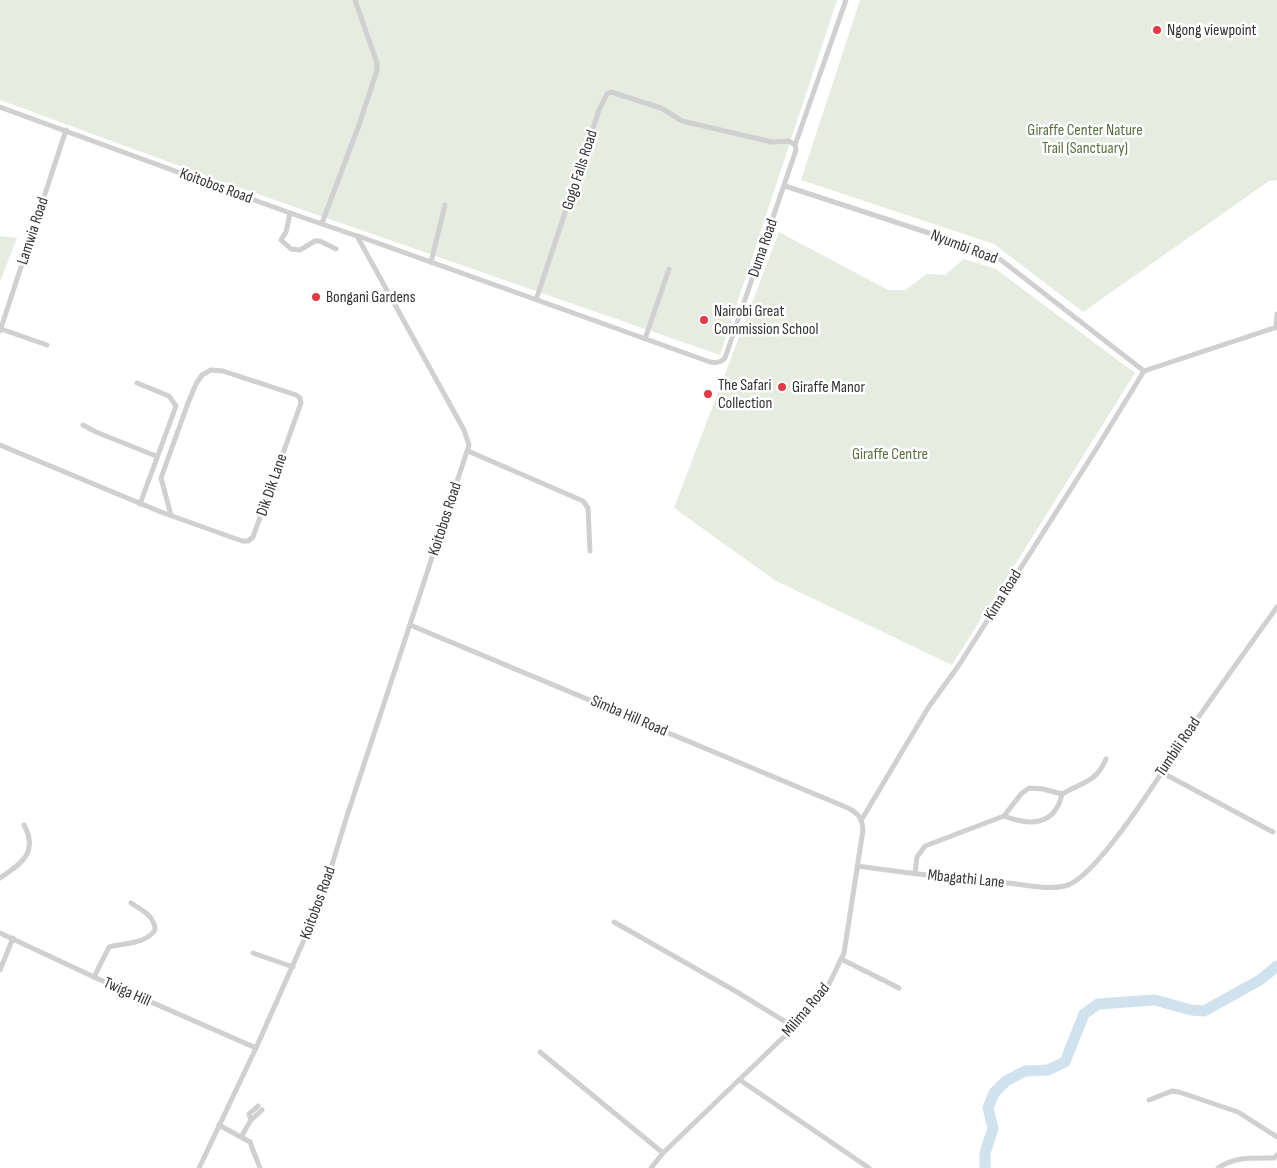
<svg xmlns="http://www.w3.org/2000/svg" width="1277" height="1168" font-family="'Sofia Sans Condensed',sans-serif">
	<style>
		.green { fill: #e6ecdf }
		.lines { fill: none; stroke-linecap: round; stroke-linejoin: round }
		.river { stroke: #cfe2ee; stroke-width: 11 }
		.street { stroke: #d0d0d0; stroke-width: 5 }
		.poi-dot { fill: #e63946; stroke: #fff; stroke-width: 2 }
		.labels { text-anchor: middle; dominant-baseline: central; stroke-width: 5; stroke-linejoin: round; paint-order: stroke }
		.poi-label { font-size: 16px; fill: #333; stroke: #fff; text-anchor: start }
		.park-label { font-size: 16px; fill: #56703f; stroke: #fff }
		.street-label { font-size: 16px; fill: #333; stroke: #fff }
	</style>
	<rect width="100%" height="100%" fill="#fff"/>
	<!-- green -->
	<g class="green">
		<polygon points="0,0 837,0 720,355 226,183 0,100"/>
		<polygon points="860,0 1277,0 1277,180 1269,181 1083,312 994,244 801,180"/>
		<polygon points="779,232 888,290 905,290 927,274 945,275 964,259 996,269 1135,373 952,665 776,581 674,508"/>
		<polygon points="0,236 17,238 0,282"/>
	</g>
	<g class="lines">
		<!-- river -->
		<polyline class="river" points="985,1168 985,1153 993,1128 988,1108 994,1093 1006,1081 1025,1071 1048,1070 1065,1062 1084,1014 1098,1004 1155,1000 1191,1010 1204,1011 1260,980 1277,966"/>
		<!-- street -->
		<g class="street">
			<polyline points="0,107 290,213 357,236 464,430 469,445 346,819 320,904 256,1048 199,1168"/>
			<polyline points="795,145 846,0"/>
			<polyline points="785,186 990,253 1001,260 1144,371"/>
			<polyline points="290,213 286,232 281,240 291,249 300,250 315,241 320,241 336,249"/>
			<polyline points="322,223 359,125 377,70 377,63 355,0"/>
			<path d="M358,236c118,42 235,84 352,126 6,1 11,1 15,-4l71,-208 -1,-5 -6,-4 -17,1 -90,-21 -21,-13 -50,-16 -4,2 -8,16 -63,190"/>
			<polyline points="431,262 445,205"/>
			<polyline points="1276,327 1277,314"/>
			<polyline points="1,329 47,345"/>
			<polyline points="0,331 66,130"/>
			<polyline points="645,339 669,269"/>
			<polyline points="1144,371 1277,327"/>
			<polyline points="137,383 169,396 176,406 140,504"/>
			<polyline points="83,425 96,432 156,456"/>
			<polyline points="0,445 161,512 242,541 248,541 253,537 301,403 300,398 296,395 223,371 211,370 202,375 196,384 188,403 161,478 171,515"/>
			<polyline points="468,451 583,501 588,508 590,551"/>
			<path d="M410,625l438,183c11,6 14,10 15,22l-19,123 -15,31 -8,13 -27,30 -131,126 -12,15"/>
			<polyline points="1161,772 1273,832"/>
			<path d="M1004,816c26,10 51,10 58,-22"/>
			<polyline points="862,819 928,708 959,665 1095,451 1144,371"/>
			<path d="M857,866c50,7 100,13 151,17 17,2 39,7 57,3 33,-7 106,-129 128,-161 28,-40 56,-79 84,-118"/>
			<path d="M915,874l2,-17 8,-11 79,-30 17,-22 8,-6 14,1 19,5c20,-12 34,-11 44,-35"/>
			<path d="M0,878c21,-14 39,-26 24,-53"/>
			<polyline points="614,922 737,992 794,1027"/>
			<polyline points="0,933 94,977 256,1048"/>
			<polyline points="253,953 293,967"/>
			<polyline points="841,959 899,988"/>
			<polyline points="0,970 13,938"/>
			<path d="M94,977l15,-30c15,-4 37,-3 46,-17 0,-14 -13,-20 -24,-27"/>
			<polyline points="540,1052 663,1153"/>
			<polyline points="740,1080 869,1168"/>
			<polyline points="1149,1100 1172,1091 1179,1092 1238,1112 1277,1137"/>
			<polyline points="251,1120 249,1114 258,1106"/>
			<polyline points="219,1125 250,1142 260,1168"/>
			<polyline points="241,1137 251,1120 262,1110"/>
			<path d="M1218,1168c18,-12 35,-10 56,-10l3,-3"/>
		</g>
	</g>
	<!-- markers -->
	<g class="poi-dot">
		<circle cx="1157" cy="30" r="5"/>
		<circle cx="316" cy="297" r="5"/>
		<circle cx="704" cy="320" r="5"/>
		<circle cx="782" cy="387" r="5"/>
		<circle cx="708" cy="394" r="5"/>
	</g>
	<g class="labels">
		<!-- poi labels -->
		<g class="poi-label">
			<text x="1167" y="30">Ngong viewpoint</text>
			<text x="326" y="297">Bongani Gardens</text>
			<text x="714" y="311">Nairobi Great<tspan x="714" dy="18">Commission School</tspan></text>
			<text x="718" y="385">The Safari<tspan x="718" dy="18">Collection</tspan></text>
			<text x="792" y="387">Giraffe Manor</text>
		</g>
		<!-- park labels -->
		<g class="park-label">
			<text x="1085" y="130">Giraffe Center Nature<tspan x="1085" dy="18">Trail (Sanctuary)</tspan></text>
			<text x="890" y="454">Giraffe Centre</text>
		</g>
		<!-- street labels -->
		<g class="street-label">
			<text transform="translate(580 170) rotate(-72)">Gogo Falls Road</text>
			<text transform="translate(216 186) rotate(20)">Koitobos Road</text>
			<text transform="translate(33 231) rotate(-72)">Lamwia Road</text>
			<text transform="translate(964 247) rotate(21)">Nyumbi Road</text>
			<text transform="translate(763 248) rotate(-71)">Duma Road</text>
			<text transform="translate(272 485) rotate(-71)">Dik Dik Lane</text>
			<text transform="translate(445 519) rotate(-72)">Koitobos Road</text>
			<text transform="translate(1003 595) rotate(-58)">Kima Road</text>
			<text transform="translate(629 716) rotate(23)">Simba Hill Road</text>
			<text transform="translate(1178 747) rotate(-56)">Tumbili Road</text>
			<text transform="translate(966 879) rotate(6)">Mbagathi Lane</text>
			<text transform="translate(318 903) rotate(-70)">Koitobos Road</text>
			<text transform="translate(127 992) rotate(24)">Twiga Hill</text>
			<text transform="translate(806 1010) rotate(-50)">Milima Road</text>
		</g>
	</g>
</svg>
